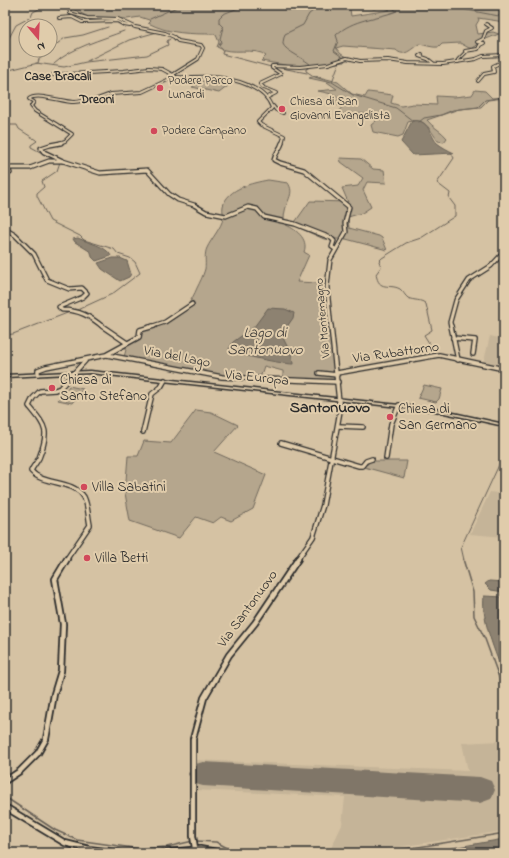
<svg xmlns="http://www.w3.org/2000/svg" width="509" height="858" font-family="'Indie Flower',sans-serif">
	<style>
		.built { fill: #c5b498 }
		.green { fill: #b5a68d; stroke: #70685c }
		.water { fill: #8d8271; stroke: #665f55 }
		.lines { fill: none; stroke-linecap: round; stroke-linejoin: round }
		.stream-far1 { stroke: #665f55; stroke-width: 1 }
		.stream { stroke: #665f55; stroke-width: 1.5 }
		.runway { fill: #807667; fill-rule: evenodd }
		.minor-far3-casing { stroke: #2b2b2b; stroke-width: 4 }
		.minor-far2-casing { stroke: #2b2b2b; stroke-width: 5.5 }
		.minor-far1-casing { stroke: #2b2b2b; stroke-width: 6 }
		.minor-casing { stroke: #2b2b2b; stroke-width: 8 }
		.secondary-casing { stroke: #2b2b2b; stroke-width: 3 }
		.minor-far3 { stroke: #e0ccab; stroke-width: 2 }
		.minor-far2 { stroke: #e0ccab; stroke-width: 3 }
		.minor-far1 { stroke: #e0ccab; stroke-width: 3.5 }
		.minor { stroke: #e0ccab; stroke-width: 4.5 }
		.secondary { fill: #e0ccab; fill-rule: evenodd }
		.poi-dot { fill: #d1495b; stroke: #e0ccab; stroke-width: 1.5 }
		.labels { text-anchor: middle; dominant-baseline: central; stroke-width: 4; stroke-linejoin: round; paint-order: stroke }
		.far-poi-label { font-size: 12px; fill: #2b2b2b; stroke: #e0ccab; text-anchor: start }
		.far-street-label { font-size: 12px; fill: #2b2b2b; stroke: #e0ccab }
		.far-neighbourhood-label { font-size: 13px; font-weight: bold; fill: #2b2b2b; stroke: #e0ccab }
		.street-label { font-size: 14px; fill: #2b2b2b; stroke: #e0ccab }
		.poi-label { font-size: 14px; fill: #2b2b2b; stroke: #e0ccab; text-anchor: start }
		.water-label { font-size: 15px; font-style: italic; fill: #3f3c39; stroke: #e0ccab }
		.quarter-label { font-size: 16px; font-weight: bold; fill: #2b2b2b; stroke: #e0ccab }
	</style>
	<rect width="100%" height="100%" fill="#d5c2a3"/>
	<filter id="ink" filterUnits="userSpaceOnUse"><feTurbulence type="fractalNoise" baseFrequency=".025" numOctaves="2"/><feDisplacementMap in="SourceGraphic" scale="8" xChannelSelector="R" yChannelSelector="G"/><feConvolveMatrix kernelMatrix="1 2 1 2 8 2 1 2 1" color-interpolation-filters="sRGB"/></filter>
	<g filter="url(#ink)">
		<!-- built -->
		<g class="built">
			<polygon points="490,336 504,339 504,366 495,366 484,361"/>
			<polygon points="490,492 504,494 504,537 470,534"/>
			<polygon points="501,741 504,748 504,831 359,853 337,853 331,848 342,825 345,797 194,790 194,760 468,771 462,743"/>
		</g>
		<!-- green -->
		<g class="green">
			<path d="M60,5h292l-2,4 1,7 39,-6 -9,-5h-8h131v19l-6,-3 -20,-3 1,2 -3,5 2,9 15,-2 6,2 -13,5 -13,9h-4l-9,-5 -18,1 -3,3c-7,1 -13,-2 -20,-3 -8,5 -15,14 -23,6l-53,-4 -7,2 5,6 5,3 -2,5 -41,6 -42,-7 5,-5c-10,-10 -36,0 -49,-9l2,-5 -3,-7 -2,-1c-23,0 -45,0 -66,-11l2,-2 -1,-1 -9,-3 -13,2 -39,-2 -17,-9z"/>
			<path d="M315,76l23,6 14,12 13,3 3,-5 25,3 -2,8 10,3 12,-2 24,1 -1,-9 18,1 18,-2 3,-5 10,1 7,7 12,-1v1l-16,2 -7,7 -22,2 -32,11c5,7 15,11 20,18l-3,4 -6,-1c-8,-11 -13,-25 -30,-19l-5,13 -5,2 -25,-5 -2,-7 5,-4c-9,-9 -14,-9 -26,-4l-12,-5 4,-5 -9,-4 6,-4 -7,-5 -14,-3 19,-2 -10,-7 -18,-4z"/>
			<polygon points="202,81 228,86 219,93 192,87"/>
			<polygon points="340,158 361,159 373,169 384,170 386,183 367,182 363,190 371,207 362,213 348,217 349,228 379,236 382,238 387,250 346,239 324,239 293,225 310,201 348,202 342,188 358,186 363,178 341,162"/>
			<path d="M268,180l20,3c7,10 -1,17 -3,28 -1,4 -1,8 -1,13 11,5 25,14 20,28l5,3 -12,27 22,1 6,2 11,96 -53,-2v-8l-19,-5 -4,12 -37,-2 -99,-19 3,-11 11,-6 7,-11c27,-5 41,-15 52,-41 3,-6 6,-12 8,-19 1,-7 -1,-15 2,-21 4,-9 15,-21 16,-30 1,-4 -1,-7 0,-12 5,-18 29,-23 45,-26z"/>
			<polygon points="424,385 442,389 439,399 436,402 418,398"/>
			<polygon points="69,386 83,389 72,403 58,400"/>
			<polygon points="196,410 211,412 238,425 214,452 266,475 253,509 231,521 221,517 213,523 196,517 179,538 130,521 125,493 128,456 138,456 144,441 171,443"/>
			<polygon points="368,461 407,461 404,478 364,467 365,464 368,464"/>
		</g>
		<!-- water -->
		<g class="water">
			<path d="M412,121c17,-3 18,15 25,22 5,4 11,7 17,10l-41,2 -12,-13z"/>
			<path d="M78,238c10,5 29,8 33,18l-15,5 -4,-4 -1,-5 -16,-10 -2,-3z"/>
			<polygon points="113,258 120,258 127,261 131,274 129,277 120,281 102,269 98,263"/>
			<path d="M268,308l17,1 9,4 -1,5 -7,10 -3,10 9,18 1,8c-9,0 -59,-9 -64,-15l4,-7 21,-15z"/>
			<polygon points="489,581 504,582 504,592 491,590 485,584"/>
			<path d="M484,596l20,1v79c-8,-23 -23,-55 -20,-80z"/>
			<polygon points="504,839 504,853 423,853"/>
		</g>
		<g class="lines">
			<!-- stream-far1 -->
			<g class="stream-far1">
				<polyline points="246,5 223,14 219,18 219,23 223,27 220,39 222,41 219,45 223,50 222,54 271,67"/>
				<path d="M319,5l1,1 -11,8 -6,11 -18,9c-1,3 -2,7 -2,10 2,7 23,15 29,22l-6,3v2l9,6 16,5"/>
				<path d="M388,5l9,6c-21,8 -44,8 -61,24l2,6 -4,10 11,8 -6,4 -7,19 21,13 43,13 17,13"/>
				<polyline points="462,9 504,17"/>
				<polyline points="150,19 179,6 178,5"/>
				<polyline points="5,41 9,38 16,25 31,17 33,12 39,9 39,5"/>
				<polyline points="50,49 65,38 83,35 108,27"/>
				<polyline points="87,61 129,40 157,32"/>
				<polyline points="36,63 64,67 86,62 147,55 168,45 167,41 170,39"/>
				<path d="M54,64c18,-17 47,-24 70,-33"/>
				<polyline points="276,67 307,73"/>
				<polyline points="5,71 38,63 39,59 46,55 49,50"/>
				<polyline points="5,101 8,110 5,112"/>
				<polyline points="419,122 424,118 441,115 453,110 478,107 485,100 504,97"/>
				<polyline points="5,123 8,125 17,125 19,129 36,140 37,141 31,145 31,147 44,154"/>
				<polyline points="60,162 57,171 42,181 44,187 37,193 37,196 50,221 80,236 84,240 114,249 118,254 130,258 135,262 140,273 112,294 75,311"/>
				<polyline points="5,335 13,334 70,312"/>
				<path d="M436,354l-12,-19 8,-5 -6,-26c-5,-5 -12,-3 -18,-6 -3,-2 -5,-7 -8,-9 -11,-6 -21,3 -24,-15l5,-7 -2,-6 3,-3 24,-15 15,-5 34,-22v-10l-6,-8 1,-5 -13,-10 17,-25 -3,-5"/>
				<polyline points="442,357 494,369"/>
				<polyline points="464,560 461,547 504,454"/>
			</g>
			<!-- stream -->
			<g class="stream">
				<polyline points="463,559 473,592 474,616 485,639 504,691"/>
				<polyline points="5,797 55,830 77,840 140,849 167,847 193,841"/>
				<polyline points="196,841 216,842 237,853"/>
				<polyline points="381,853 499,834"/>
			</g>
			<!-- runway -->
			<polygon class="runway" points="203,762 480,777 491,781 495,790 491,799 480,803 203,786 192,783 188,774 192,765"/>
			<!-- minor-far3 casing -->
			<g class="minor-far3-casing">
				<g id="minor-far3">
					<polyline points="57,5 69,8 70,13 87,18 118,19 135,27 165,33 174,37 178,41 201,45 203,48 198,59 174,74 174,77"/>
					<polyline points="414,5 424,5"/>
					<polyline points="374,7 379,5"/>
					<polyline points="59,18 72,17 82,22 117,21 124,25 130,26"/>
					<polyline points="422,54 419,56 428,59 433,63"/>
					<polyline points="458,62 458,60 466,52 465,51 478,49 480,45 484,43 477,42 483,39 486,31 492,28 486,24"/>
					<polyline points="53,75 123,71 149,68 162,69 173,75"/>
					<path d="M174,77c13,1 25,-1 37,0 21,1 54,9 61,31l-14,14 3,3 23,11 -2,8"/>
					<polyline points="478,81 484,74 494,72 493,66 504,61"/>
					<polyline points="268,97 276,93 264,88 260,84 281,74 272,68 272,66 300,67 328,64 347,58 360,61 388,60 408,63 443,64 476,59 483,56 504,55"/>
					<polyline points="273,106 276,110 283,113"/>
					<path d="M56,144l9,-3 7,-7 -37,-23 -4,-5 3,-4 -5,-3c8,-7 33,3 45,3 5,0 11,-2 16,-3l2,2 19,-7 31,-2 32,-15"/>
				</g>
			</g>
			<!-- minor-far2 casing -->
			<g class="minor-far2-casing">
				<g id="minor-far2">
					<polyline points="61,143 50,145 41,148 44,152 63,161"/>
					<path d="M282,143c-2,7 -6,8 -8,17l6,3 24,7 45,37 -4,16 1,9 -16,28 -3,27 4,40"/>
					<polyline points="5,176 10,173 8,168 30,168 49,161 63,161 100,173 147,170 169,194 178,200 194,205 206,212 226,216 248,207 257,209 264,217 295,224 331,238 334,241 332,247 335,249"/>
					<path d="M5,229l10,6 19,19 13,26 22,9 13,-1 5,5 -4,4 -24,10 3,3c17,0 28,6 41,17"/>
					<polyline points="150,327 165,322 192,304"/>
					<polyline points="451,327 450,322 456,300 469,280 491,266 504,252"/>
				</g>
			</g>
			<!-- minor-far1 casing -->
			<g class="minor-far1-casing">
				<g id="minor-far1">
					<polyline points="102,326 127,343"/>
					<polyline points="451,326 458,360"/>
					<polyline points="453,338 475,340 473,354"/>
					<polyline points="107,355 222,377 338,382"/>
					<polyline points="319,373 337,375"/>
					<polyline points="337,373 439,355 504,369"/>
					<polyline points="38,374 38,370 46,367 106,355 139,337 140,330 154,326"/>
					<polyline points="338,426 363,427"/>
					<polyline points="143,432 152,394 161,387 165,380"/>
					<polyline points="281,443 359,466 362,466 366,461 372,459"/>
					<polyline points="386,458 391,424 399,405"/>
					<polyline points="504,532 504,534"/>
					<path d="M66,560l24,-35c-2,-9 -2,-20 -6,-28 -12,-18 -40,-11 -53,-26 2,-5 6,-9 8,-13 11,-28 7,-31 -10,-52l4,-8 7,-7 15,-1 5,-2 25,-27"/>
					<polyline points="297,560 313,537 323,505 340,411 331,326"/>
				</g>
			</g>
			<!-- minor casing -->
			<g class="minor-casing">
				<g id="minor">
					<polyline points="5,781 20,771 38,753 46,739 54,694 61,671 63,624 55,579 67,559"/>
					<polyline points="5,807 65,843 89,849 119,853"/>
					<polyline points="195,848 193,836 193,739 204,698 229,655 255,623 298,559"/>
					<polyline points="162,853 200,849 222,853"/>
				</g>
			</g>
			<!-- secondary casing -->
			<g class="secondary-casing">
				<polygon id="secondary" points="90,371 435,409 504,424 504,426 435,411 90,373 5,377 5,375"/>
			</g>
			<!-- minor-far3 -->
			<use href="#minor-far3" class="minor-far3"/>
			<!-- minor-far2 -->
			<use href="#minor-far2" class="minor-far2"/>
			<!-- minor-far1 -->
			<use href="#minor-far1" class="minor-far1"/>
			<!-- minor -->
			<use href="#minor" class="minor"/>
			<!-- secondary -->
			<use href="#secondary" class="secondary"/>
		</g>
	</g>
	<!-- markers -->
	<g class="poi-dot">
		<circle cx="160" cy="88" r="4"/>
		<circle cx="282" cy="109" r="4"/>
		<circle cx="154" cy="131" r="4"/>
		<circle cx="52" cy="388" r="4"/>
		<circle cx="390" cy="417" r="4"/>
		<circle cx="84" cy="487" r="4"/>
		<circle cx="87" cy="558" r="4"/>
	</g>
	<g class="labels">
		<!-- far-poi labels -->
		<g class="far-poi-label">
			<text x="168" y="81">Podere Parco<tspan x="168" dy="14">Lunardi</tspan></text>
			<text x="290" y="102">Chiesa di San<tspan x="290" dy="14">Giovanni Evangelista</tspan></text>
			<text x="162" y="131">Podere Campano</text>
		</g>
		<!-- far-street labels -->
		<g class="far-street-label">
			<text transform="translate(323 318) rotate(-95)">Via Montemagno</text>
		</g>
		<!-- far-neighbourhood labels -->
		<g class="far-neighbourhood-label">
			<text x="58" y="76">Case Bracali</text>
			<text x="97" y="99">Dreoni</text>
		</g>
		<!-- street labels -->
		<g class="street-label">
			<text transform="translate(396 353) rotate(-8)">Via Rubattorno</text>
			<text transform="translate(177 357) rotate(11)">Via del Lago</text>
			<text transform="translate(257 378) rotate(6)">Via Europa</text>
			<text transform="translate(248 609) rotate(-54)">Via Santonuovo</text>
		</g>
		<!-- poi labels -->
		<g class="poi-label">
			<text x="60" y="380">Chiesa di<tspan x="60" dy="16">Santo Stefano</tspan></text>
			<text x="398" y="409">Chiesa di<tspan x="398" dy="16">San Germano</tspan></text>
			<text x="92" y="487">Villa Sabatini</text>
			<text x="95" y="558">Villa Betti</text>
		</g>
		<!-- water labels -->
		<g class="water-label">
			<text x="265" y="333">Lago di<tspan x="265" dy="17">Santonuovo</tspan></text>
		</g>
		<!-- quarter labels -->
		<g class="quarter-label">
			<text x="330" y="408">Santonuovo</text>
		</g>
	</g>
	<!-- margin -->
	<rect width="509" height="858" fill="none" stroke="#e0ccab" stroke-width="20"/>
	<rect x="10" y="10" width="489" height="838" fill="none" stroke="#2b2b2b" stroke-width="1.5" filter="url(#ink)"/>
	<!-- north arrow -->
	<g transform="translate(38 38) rotate(161)"><circle r="19" fill="#e0ccab" stroke="#988c78"/>
	<path d="M0-3L7 15L0 10L-7 15Z" fill="#d1495b"/>
	<text y="-6" font-size="11" font-weight="bold" text-anchor="middle" fill="#2b2b2b">N</text>
	</g>
</svg>
